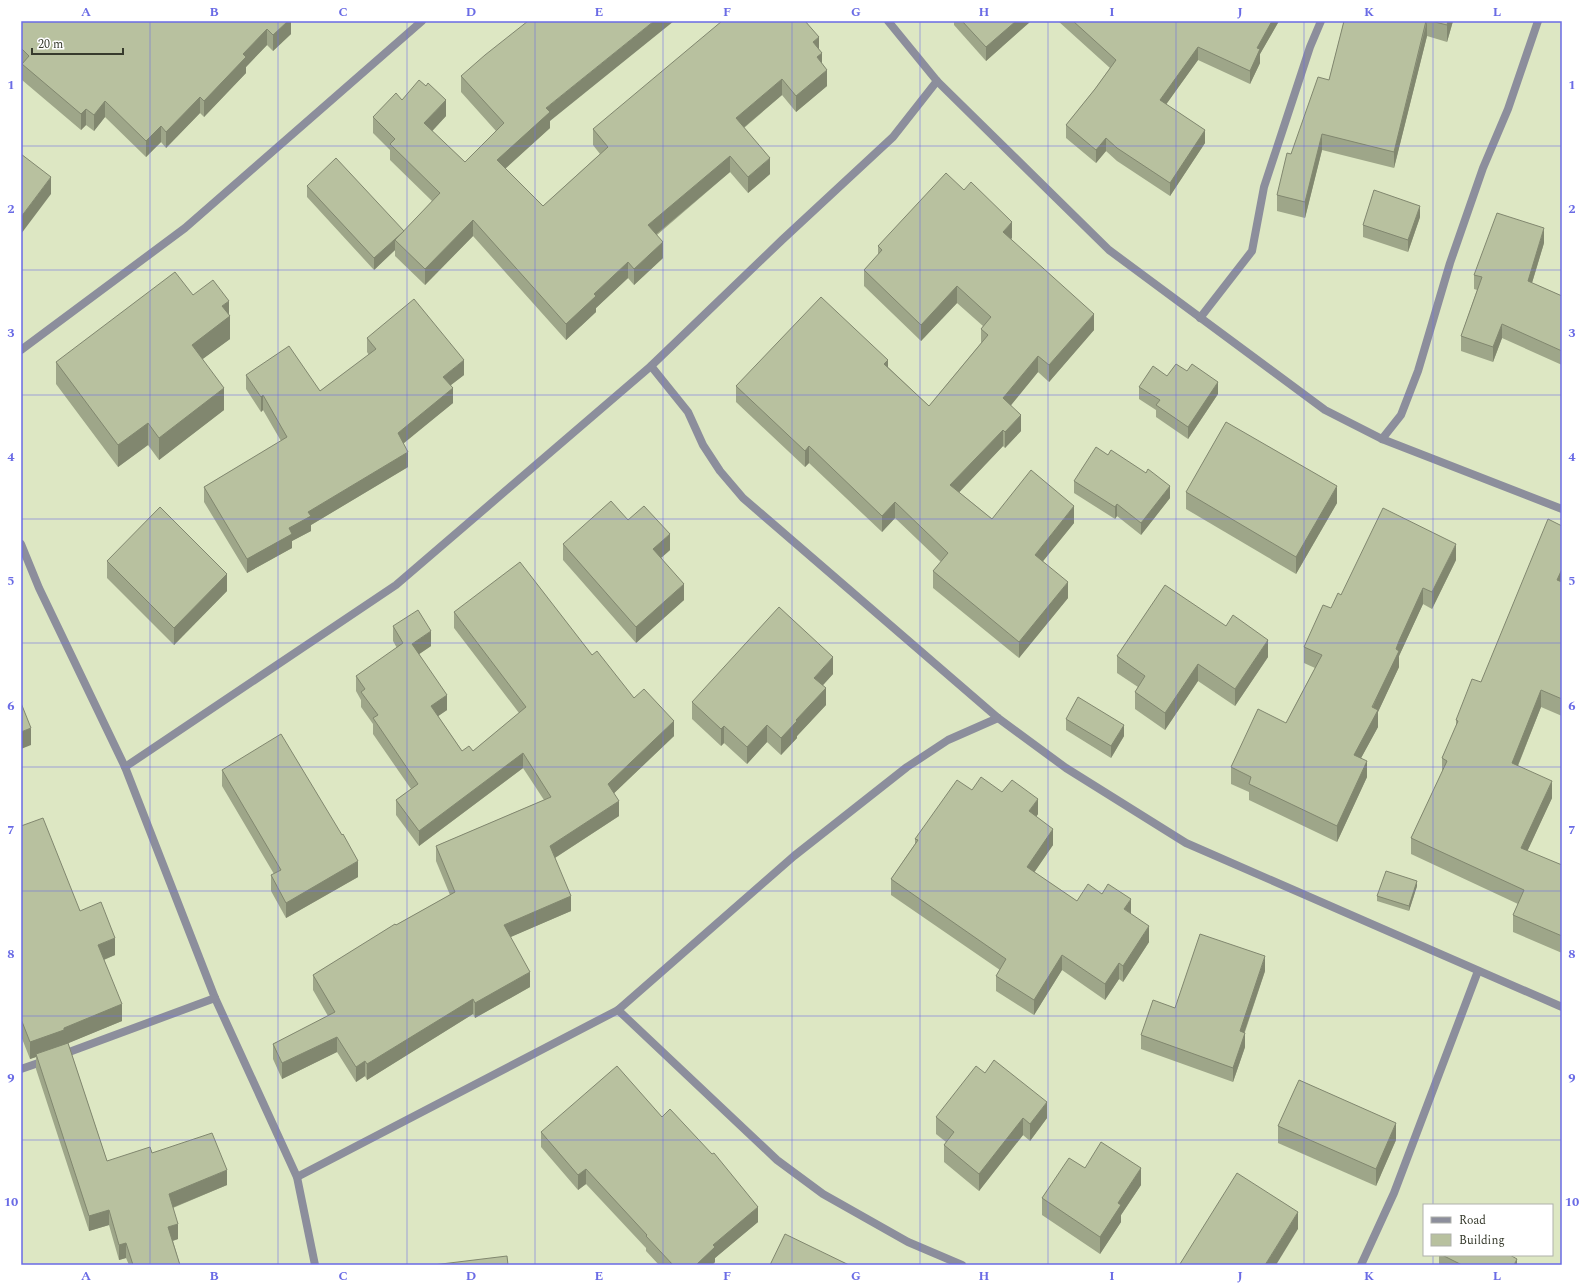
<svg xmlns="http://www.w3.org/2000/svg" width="1583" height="1286" font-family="Spectral,serif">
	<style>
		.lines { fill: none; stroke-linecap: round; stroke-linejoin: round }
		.street { stroke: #8c8e9c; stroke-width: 8 }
		.wall { fill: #9ea689 }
		.shaded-wall { fill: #81876f }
		.building { fill: #b8c19f; stroke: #81876f }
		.grid { fill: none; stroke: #6a6be5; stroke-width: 1; stroke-opacity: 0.55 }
		.neatline { fill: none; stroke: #6a6be5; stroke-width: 1.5 }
		.grid-label { font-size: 13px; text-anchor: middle; font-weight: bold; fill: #6a6be5 }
	</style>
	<rect width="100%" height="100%" fill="#dde7c3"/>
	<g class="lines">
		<!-- street -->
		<g class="street">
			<polyline points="888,21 937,81 1109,250 1325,410 1382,439 1562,509"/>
			<polyline points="1200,318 1252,251 1264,187 1310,47 1321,21"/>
			<polyline points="21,350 185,228 422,21"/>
			<polyline points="651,366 688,412 703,445 720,471 743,498 998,718 1066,768 1186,843 1562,1007"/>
			<polyline points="1382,439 1401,415 1418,371 1450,263 1483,168 1508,109 1538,21"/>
			<polyline points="21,544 39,588 125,767 215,998 297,1177 315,1265"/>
			<polyline points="125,767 396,585 651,366 782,240 893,137 937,81"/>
			<polyline points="618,1010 777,1160 823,1194 908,1242 962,1265"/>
			<polyline points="61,1055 215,998"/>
			<polyline points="21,1069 47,1060"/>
			<polyline points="297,1177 618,1010 794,856 907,767 948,740 998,718"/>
			<polyline points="1361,1265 1394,1193 1478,971"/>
		</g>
	</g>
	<!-- wall -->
	<g class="wall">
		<polygon points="21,21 291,21 291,34 273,51 267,45 246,67 246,73 204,117 200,113 166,148 161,142 146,157 105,117 94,131 86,125 81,130 22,80 22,65 21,64"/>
		<polygon points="954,21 1031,21 986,61 954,25"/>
		<polygon points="1058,21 1279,21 1260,54 1260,63 1250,84 1198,60 1166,104 1205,143 1170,196 1117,161 1106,151 1096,163 1066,138 1066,125 1095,89 1110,68"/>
		<polygon points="1344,21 1453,21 1447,42 1427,36 1394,168 1322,150 1305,218 1277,211 1277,195 1291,154 1329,80"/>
		<polygon points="819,49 827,86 796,112 782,95 744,128 770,174 748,193 730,172 657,235 663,258 634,285 628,278 596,308 596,312 566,340 473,236 425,285 395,256 395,250 374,270 307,197 307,186 404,232 432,201 390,160 390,150 373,133 373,117 402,100 446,116 432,131 465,162 496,131 461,92 461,76 550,121 550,128 505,169 543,206 600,154 593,145 593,129"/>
		<polygon points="1420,217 1408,252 1363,237 1363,225"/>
		<polygon points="1012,238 1011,239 1094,330 1049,382 1038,372 1011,405 1021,431 1005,448 1003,446 959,492 992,519 1074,523 1043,561 1068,598 1019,658 933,588 933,571 941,562 895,518 882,532 809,463 805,467 736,402 736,386 888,367 929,406 981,343 981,329 983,326 957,303 921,341 864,286 864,270 878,255 878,246"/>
		<polygon points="1544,243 1532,283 1562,296 1562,365 1502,338 1493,362 1461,351 1461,336 1477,290 1474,289 1474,275"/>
		<polygon points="193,295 229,315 230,339 202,359 224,410 159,460 148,445 118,467 56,384 56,362"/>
		<polygon points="367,338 464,375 451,385 453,403 403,443 408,467 311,525 311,531 292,541 292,548 247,573 204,502 204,487 281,441 263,410 261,412 246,389 246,375 320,391 369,355 367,352"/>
		<polygon points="1187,371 1218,394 1188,439 1156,417 1156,410 1139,399 1139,387 1167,376"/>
		<polygon points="1074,481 1170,498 1141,535 1117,516 1115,519 1074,493"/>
		<polygon points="1186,492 1337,503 1296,574 1186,509"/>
		<polygon points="628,520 670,550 661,558 684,600 636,643 563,560 563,544"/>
		<polygon points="1562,526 1562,716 1541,707 1518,766 1552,798 1527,851 1562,865 1562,953 1513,932 1513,915 1518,904 1411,854 1411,838 1442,772 1442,758 1456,727 1456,720 1481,682"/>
		<polygon points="1456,560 1432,609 1423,604 1399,656 1399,667 1378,712 1378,727 1361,758 1367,777 1337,842 1249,800 1249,792 1231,784 1231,767 1286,723 1315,668 1304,663 1304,647 1341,595"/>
		<polygon points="107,561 227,591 174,645 107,578"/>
		<polygon points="454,612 592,655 634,698 674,736 614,793 619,816 555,858 571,911 510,937 530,987 475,1018 473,1014 367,1080 365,1076 356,1082 337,1052 282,1079 273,1059 273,1044 328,1016 313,990 313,975 396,925 450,895 436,861 436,846 544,800 523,768 419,846 396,815 396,800 411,789 373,734 373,724 361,707 361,700 356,691 356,676 397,648 393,641 393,626 431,646 419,654 447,710 438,716 462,751 473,751 519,713 454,628"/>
		<polygon points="1117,656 1268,657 1235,706 1198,681 1165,730 1135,709 1135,692 1138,687 1117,673"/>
		<polygon points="833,674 823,685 826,705 797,736 797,738 781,755 767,742 747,764 724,743 721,746 692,719 692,702"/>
		<polygon points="1066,719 1124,736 1111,758 1066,730"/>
		<polygon points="222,770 358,877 286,918 271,891 271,875 274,874 222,786"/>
		<polygon points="972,790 1002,792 1038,814 1036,817 1053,845 1034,872 1077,901 1131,914 1149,942 1123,982 1119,979 1105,1000 1062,970 1034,1015 996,991 996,976 1000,970 891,895 891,879 915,844 915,839"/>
		<polygon points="21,826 80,911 115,955 104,960 122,1021 68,1043 107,1161 152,1153 227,1185 173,1208 178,1239 173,1241 180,1265 129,1265 126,1258 119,1260 109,1225 89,1231 36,1069 36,1057 30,1059 21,1036"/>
		<polygon points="1417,886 1409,911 1377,901 1377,896"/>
		<polygon points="1265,971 1245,1032 1245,1047 1233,1082 1141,1049 1141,1035"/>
		<polygon points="985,1073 1047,1118 1030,1141 1023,1135 979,1191 944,1162 944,1145 946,1142 936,1134 936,1117"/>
		<polygon points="662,1117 758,1222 715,1258 715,1262 712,1265 659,1265 646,1251 646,1248 586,1184 578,1190 541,1147 541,1132"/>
		<polygon points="1278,1126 1396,1140 1376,1186 1278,1143"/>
		<polygon points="1085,1168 1141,1185 1121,1215 1121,1222 1100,1254 1042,1215 1042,1198"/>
		<polygon points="1439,1255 1510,1255 1517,1265 1439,1265"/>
	</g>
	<!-- shaded-wall -->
	<g class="shaded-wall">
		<polygon points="288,21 291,21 291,34 273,51 273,35"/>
		<polygon points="654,21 674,21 550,121 550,128 497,176 497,160 546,108"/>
		<polygon points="1016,21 1031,21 986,61 986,47"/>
		<polygon points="1272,21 1279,21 1260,54 1260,63 1250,84 1250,71 1257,48"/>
		<polygon points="1427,21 1427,36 1394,168 1394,152"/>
		<polygon points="1448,21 1453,21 1447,42 1447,25"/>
		<polygon points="267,29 267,45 246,67 246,73 204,117 204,101 243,54"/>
		<polygon points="819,37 819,53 813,42"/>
		<polygon points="1198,47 1198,60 1160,113 1160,100"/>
		<polygon points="822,53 822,69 817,57"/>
		<polygon points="827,70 827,86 796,112 796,96"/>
		<polygon points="782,79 782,95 736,134 736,118"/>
		<polygon points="200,97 200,113 166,148 166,132"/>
		<polygon points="446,100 446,116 424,140 424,123"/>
		<polygon points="105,101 105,117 94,131 94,115"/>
		<polygon points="86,109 86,125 81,130 81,114"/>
		<polygon points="161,126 161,142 146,157 146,141"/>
		<polygon points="1205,130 1205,143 1170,196 1170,183"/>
		<polygon points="1322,134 1322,150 1305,218 1305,202"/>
		<polygon points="1106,138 1106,151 1096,163 1096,150"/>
		<polygon points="730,156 730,172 648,241 648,225"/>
		<polygon points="770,158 770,174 748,193 748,177"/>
		<polygon points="51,177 51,194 21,234 21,217"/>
		<polygon points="1420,206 1420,217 1408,252 1408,240"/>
		<polygon points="473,220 473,236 425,285 425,269"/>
		<polygon points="1012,222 1012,238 1003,248 1003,232"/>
		<polygon points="1544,228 1544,243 1528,296 1528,281"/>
		<polygon points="404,231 404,242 395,240 395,250 374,270 374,258"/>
		<polygon points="663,242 663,258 634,285 634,269"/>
		<polygon points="628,262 628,278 596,308 596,312 566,340 566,324 594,294"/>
		<polygon points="957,286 957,303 921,341 921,325"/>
		<polygon points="229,301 229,317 230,316 230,339 192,367 192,345 222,306"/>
		<polygon points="1094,314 1094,330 1049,382 1049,365"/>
		<polygon points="1502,324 1502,338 1493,362 1493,347"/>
		<polygon points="1038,356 1038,372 1003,415 1003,398"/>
		<polygon points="464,360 464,375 443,391 443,377"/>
		<polygon points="888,360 888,376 884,364"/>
		<polygon points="1218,382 1218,394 1188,439 1188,427"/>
		<polygon points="224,388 224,410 159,460 159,438"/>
		<polygon points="453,388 453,403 398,448 398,433"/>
		<polygon points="263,395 263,410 261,412 261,397"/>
		<polygon points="1021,415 1021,431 1005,448 1005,432"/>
		<polygon points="148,423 148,445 118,467 118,445"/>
		<polygon points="1003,430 1003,446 950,502 950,485"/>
		<polygon points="809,446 809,463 805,467 805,451"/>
		<polygon points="408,452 408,467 311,525 311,531 292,541 292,548 247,573 247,559 289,528 308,512"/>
		<polygon points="1170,486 1170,498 1141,535 1141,523"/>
		<polygon points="1337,486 1337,503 1296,574 1296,557"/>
		<polygon points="895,502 895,518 882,532 882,516"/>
		<polygon points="1117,504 1117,516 1115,519 1115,507"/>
		<polygon points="1074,506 1074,523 1035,571 1035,555"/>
		<polygon points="670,534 670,550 653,565 653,549"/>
		<polygon points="1456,544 1456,560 1432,609 1432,592"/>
		<polygon points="1562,569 1562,586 1557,580"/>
		<polygon points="227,574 227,591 174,645 174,628"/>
		<polygon points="1068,582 1068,598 1019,658 1019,642"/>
		<polygon points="684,584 684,600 636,643 636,627"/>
		<polygon points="1423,588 1423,604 1399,656 1399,667 1378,712 1378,727 1354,771 1354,755 1399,641"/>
		<polygon points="431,631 431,646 412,659 412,644"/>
		<polygon points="1268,640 1268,657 1235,706 1235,689"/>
		<polygon points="833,657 833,674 814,695 814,678"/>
		<polygon points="1198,664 1198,681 1165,730 1165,713"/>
		<polygon points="826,688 826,705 797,736 797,738 781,755 781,738 796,720"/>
		<polygon points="1541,690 1541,707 1512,780 1512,763"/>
		<polygon points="447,695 447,710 431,721 431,706"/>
		<polygon points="674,721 674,736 608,799 608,784"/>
		<polygon points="767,725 767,742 747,764 747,747"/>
		<polygon points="1124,725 1124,736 1111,758 1111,746"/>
		<polygon points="724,726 724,743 721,746 721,729"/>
		<polygon points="31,728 31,745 21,749 21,732"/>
		<polygon points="523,753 523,768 419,846 419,831"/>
		<polygon points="1367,761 1367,777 1337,842 1337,826"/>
		<polygon points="1552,781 1552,798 1521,865 1521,848"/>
		<polygon points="1038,799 1038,814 1029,827 1029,811"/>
		<polygon points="619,801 619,816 550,861 550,846"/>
		<polygon points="1053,829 1053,845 1027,883 1027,867"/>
		<polygon points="358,861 358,877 286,918 286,903"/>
		<polygon points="1417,881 1417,886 1409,911 1409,906"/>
		<polygon points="571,896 571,911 504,940 504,925"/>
		<polygon points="1131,899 1131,914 1124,909"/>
		<polygon points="1149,926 1149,942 1123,982 1123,966"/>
		<polygon points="115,938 115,955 98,962 98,945"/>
		<polygon points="1062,955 1062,970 1034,1015 1034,1000"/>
		<polygon points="1265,956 1265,971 1240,1045 1240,1031"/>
		<polygon points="1119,963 1119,979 1105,1000 1105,984"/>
		<polygon points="530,972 530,987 475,1018 475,1003"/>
		<polygon points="473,999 473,1014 367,1080 367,1064"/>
		<polygon points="122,1004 122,1021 64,1045 36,1054 36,1057 30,1059 30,1042"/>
		<polygon points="1245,1033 1245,1047 1233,1082 1233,1068"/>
		<polygon points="337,1037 337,1052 282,1079 282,1063"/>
		<polygon points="365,1061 365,1076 356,1082 356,1067"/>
		<polygon points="1047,1102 1047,1118 1030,1141 1030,1124"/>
		<polygon points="1023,1118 1023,1135 979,1191 979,1174"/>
		<polygon points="1396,1123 1396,1140 1376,1186 1376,1169"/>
		<polygon points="1141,1168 1141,1185 1121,1215 1121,1222 1100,1254 1100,1237 1118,1203"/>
		<polygon points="586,1169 586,1184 578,1190 578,1175"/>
		<polygon points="227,1170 227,1185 169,1209 169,1194"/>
		<polygon points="758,1207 758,1222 715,1258 715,1262 712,1265 696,1265 713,1245"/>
		<polygon points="109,1210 109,1225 89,1231 89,1216"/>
		<polygon points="1298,1212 1298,1229 1276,1265 1265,1265"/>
		<polygon points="178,1224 178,1239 168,1242 168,1227"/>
		<polygon points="126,1243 126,1258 119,1260 119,1245"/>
		<polygon points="1517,1259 1517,1265 1514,1265"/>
	</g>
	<!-- building -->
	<g class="building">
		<polygon points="21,21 288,21 273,35 267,29 243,54 246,57 204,101 200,97 166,132 161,126 146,141 105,101 94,115 86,109 81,114 22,64 29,56 21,48"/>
		<polygon points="528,21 654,21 546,108 550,112 497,160 543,206 608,147 593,129 722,21 805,21 819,37 813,42 822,53 817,57 827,70 796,96 782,79 736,118 770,158 748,177 730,156 648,225 663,242 634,269 628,262 594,294 596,296 566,324 473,220 425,269 395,240 440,193 390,144 395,139 373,117 396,93 402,100 419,80 426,86 428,83 446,100 424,123 465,162 504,123 461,76 485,55"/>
		<polygon points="962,21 1016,21 986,47"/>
		<polygon points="1073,21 1272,21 1257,48 1260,49 1250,71 1198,47 1160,100 1205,130 1170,183 1117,148 1106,138 1096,150 1066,125 1095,89 1116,60"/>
		<polygon points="1344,21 1426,21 1394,152 1322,134 1305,202 1277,195 1287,153 1291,154 1318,77 1329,80"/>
		<polygon points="1431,21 1448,21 1447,25"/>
		<polygon points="21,154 51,177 21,217"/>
		<polygon points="336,158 404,231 374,258 307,186"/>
		<polygon points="946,173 964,190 971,182 1012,222 1003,232 1094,314 1049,365 1038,356 1003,398 1021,415 1005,432 1003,430 950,485 992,519 1031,470 1074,506 1035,555 1068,582 1019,642 933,571 948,553 895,502 882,516 809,446 805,451 736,386 821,297 888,360 884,364 929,406 988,335 981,329 991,317 957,286 921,325 864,270 882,250 878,246"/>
		<polygon points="1374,190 1420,206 1408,240 1363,225"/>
		<polygon points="1497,213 1544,228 1528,281 1562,296 1562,351 1502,324 1493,347 1461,336 1482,277 1474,275"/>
		<polygon points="175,272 193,295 213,280 229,301 222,306 230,316 192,345 224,388 159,438 148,423 118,445 56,362"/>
		<polygon points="414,299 464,360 443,377 453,388 398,433 408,452 308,512 311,516 289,528 292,534 247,559 204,487 287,437 263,395 261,397 246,375 289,346 320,391 376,349 367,338"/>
		<polygon points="1176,364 1187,371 1192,364 1218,382 1188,427 1156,405 1160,400 1139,387 1153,366 1167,376"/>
		<polygon points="1226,422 1337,486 1296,557 1186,492"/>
		<polygon points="1096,447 1108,455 1111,450 1146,473 1148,469 1170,486 1141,523 1117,504 1115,507 1074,481"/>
		<polygon points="611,501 628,520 644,506 670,534 653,549 684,584 636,627 563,544"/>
		<polygon points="160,507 227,574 174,628 107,561"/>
		<polygon points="1383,508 1456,544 1432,592 1423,588 1399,641 1396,649 1399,651 1372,707 1378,710 1354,755 1367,761 1337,826 1249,784 1251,777 1231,767 1258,709 1286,723 1322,655 1304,647 1323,605 1331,608 1338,593 1341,595"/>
		<polygon points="1548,519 1562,526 1562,569 1557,580 1562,582 1562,699 1541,690 1512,763 1552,781 1521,848 1562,865 1562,936 1513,915 1524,890 1411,838 1447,761 1442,758 1458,721 1456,720 1472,679 1481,682"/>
		<polygon points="520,562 592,655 597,651 634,698 644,689 674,721 608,784 619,801 550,846 571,896 504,925 530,972 475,1003 473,999 367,1064 365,1061 356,1067 337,1037 282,1063 273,1044 335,1012 313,975 395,924 396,925 455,892 436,846 551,797 523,753 419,831 396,800 418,784 373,718 378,715 361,692 365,689 356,676 403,643 393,626 418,610 431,631 412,644 447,695 431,706 462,751 469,746 473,751 526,707 454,612"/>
		<polygon points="1165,585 1226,626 1233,615 1268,640 1235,689 1198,664 1165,713 1135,692 1145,676 1117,656"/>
		<polygon points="779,607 833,657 814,678 826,688 796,720 797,721 781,738 767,725 747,747 724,726 721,729 692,702"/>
		<polygon points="1078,697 1124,725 1111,746 1066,719"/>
		<polygon points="21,703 31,728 21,732"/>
		<polygon points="281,734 342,835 343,834 358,861 286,903 271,875 281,870 222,770"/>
		<polygon points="981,777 1002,792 1012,780 1038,799 1029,811 1053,829 1027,867 1077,901 1088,884 1102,894 1108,884 1131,899 1124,909 1149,926 1123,966 1119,963 1105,984 1062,955 1034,1000 996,976 1006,959 891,879 918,840 915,839 957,780 972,790"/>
		<polygon points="43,818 80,911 101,902 115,938 98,945 122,1004 64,1028 64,1030 30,1042 21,1019 21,826"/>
		<polygon points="1386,871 1417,881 1409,906 1377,896"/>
		<polygon points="1200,934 1265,956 1240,1031 1245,1033 1233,1068 1141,1035 1153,1000 1175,1008"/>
		<polygon points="68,1043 107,1161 150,1147 152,1153 212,1133 227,1170 169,1194 178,1224 168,1227 180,1265 133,1265 126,1243 119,1245 109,1210 89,1216 36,1054"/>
		<polygon points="994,1060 1047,1102 1030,1124 1023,1118 979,1174 944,1145 954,1132 936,1117 976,1066 985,1073"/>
		<polygon points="617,1066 662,1117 670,1109 712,1154 714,1153 758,1207 713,1245 715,1247 696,1265 673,1265 646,1236 647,1235 586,1169 578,1175 541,1132"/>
		<polygon points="1299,1080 1396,1123 1376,1169 1278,1126"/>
		<polygon points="1101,1142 1141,1168 1118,1203 1121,1205 1100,1237 1042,1198 1069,1158 1085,1168"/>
		<polygon points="1237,1173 1298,1212 1265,1265 1182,1265 1180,1264"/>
		<polygon points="785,1234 849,1265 770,1265"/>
		<polygon points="1442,1255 1510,1255 1517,1259 1514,1265 1462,1265"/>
		<polygon points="507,1256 508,1265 433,1265"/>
	</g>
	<!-- grid -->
	<path class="grid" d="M150,21v1244M278,21v1244M407,21v1244M535,21v1244M663,21v1244M792,21v1244M920,21v1244M1048,21v1244M1176,21v1244M1304,21v1244M1433,21v1184M21,146h1541M21,270h1541M21,395h1541M21,519h1541M21,643h1541M21,767h1541M21,891h1541M21,1016h1541M21,1140h1541M1433,1255v10"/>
	<!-- border -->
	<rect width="1583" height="1286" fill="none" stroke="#ffffff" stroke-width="44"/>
	<!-- legend -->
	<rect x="1423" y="1204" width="130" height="52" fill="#ffffff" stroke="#afb1ab"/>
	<rect x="1431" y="1217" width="20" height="6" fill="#8c8e9c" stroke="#afb1ab"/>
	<text x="1459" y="1224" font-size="12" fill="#373b2d">Road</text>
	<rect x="1431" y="1234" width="20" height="12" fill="#b8c19f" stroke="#afb1ab"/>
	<text x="1459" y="1244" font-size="12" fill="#373b2d">Building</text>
	<!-- scale -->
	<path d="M32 48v6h91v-6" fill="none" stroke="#373b2d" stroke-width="2"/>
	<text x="38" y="48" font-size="12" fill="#373b2d" stroke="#ffffff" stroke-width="3" paint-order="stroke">20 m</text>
	<rect x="22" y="22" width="1539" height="1242" class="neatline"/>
	<g class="grid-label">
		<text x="86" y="16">A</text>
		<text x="214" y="16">B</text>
		<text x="343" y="16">C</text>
		<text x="471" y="16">D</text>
		<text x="599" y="16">E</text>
		<text x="727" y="16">F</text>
		<text x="856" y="16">G</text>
		<text x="984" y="16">H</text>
		<text x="1112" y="16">I</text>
		<text x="1240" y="16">J</text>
		<text x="1369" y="16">K</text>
		<text x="1497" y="16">L</text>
		<text x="11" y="89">1</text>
		<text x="1572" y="89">1</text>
		<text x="11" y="213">2</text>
		<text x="1572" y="213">2</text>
		<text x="11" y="337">3</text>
		<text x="1572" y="337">3</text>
		<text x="11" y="461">4</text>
		<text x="1572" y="461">4</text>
		<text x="11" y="585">5</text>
		<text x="1572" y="585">5</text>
		<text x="11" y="710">6</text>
		<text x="1572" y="710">6</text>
		<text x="11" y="834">7</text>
		<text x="1572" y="834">7</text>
		<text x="11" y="958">8</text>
		<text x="1572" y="958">8</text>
		<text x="11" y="1082">9</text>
		<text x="1572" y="1082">9</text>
		<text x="11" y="1206">10</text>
		<text x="1572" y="1206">10</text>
		<text x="86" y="1280">A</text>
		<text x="214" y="1280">B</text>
		<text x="343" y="1280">C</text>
		<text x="471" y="1280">D</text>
		<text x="599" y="1280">E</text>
		<text x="727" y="1280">F</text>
		<text x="856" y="1280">G</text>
		<text x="984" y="1280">H</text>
		<text x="1112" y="1280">I</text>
		<text x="1240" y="1280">J</text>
		<text x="1369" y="1280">K</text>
		<text x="1497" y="1280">L</text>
	</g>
</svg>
